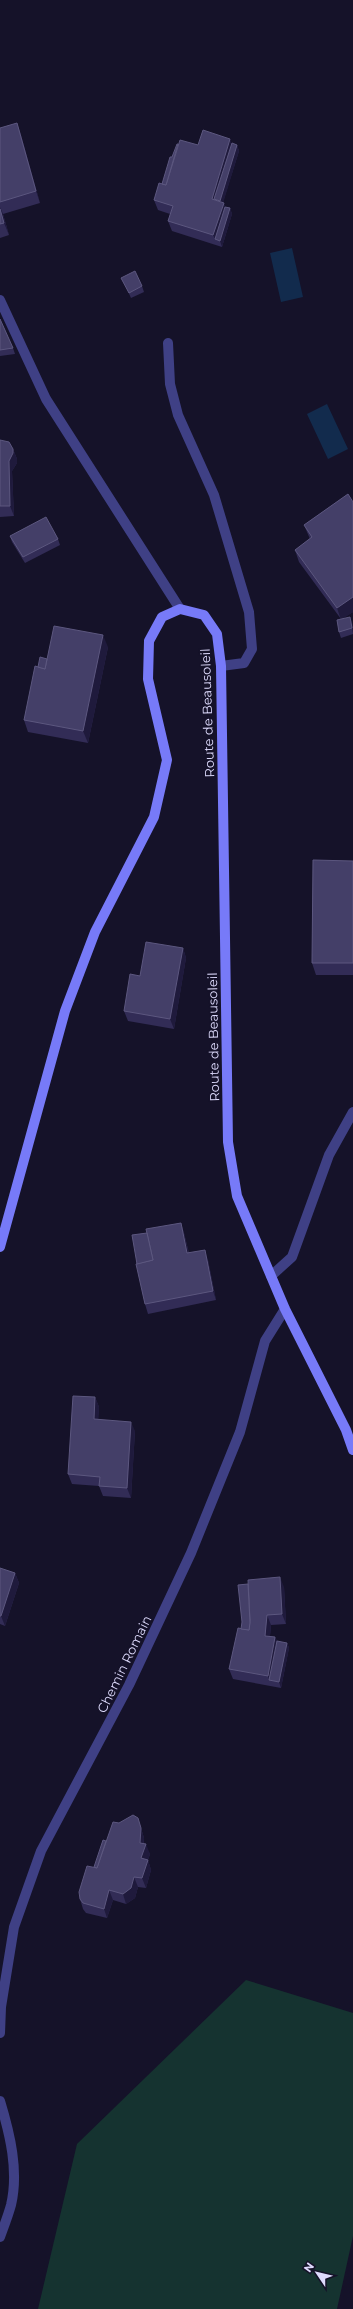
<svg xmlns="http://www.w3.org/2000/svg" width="353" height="2309" font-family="Montserrat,sans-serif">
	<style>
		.green { fill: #153330 }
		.water { fill: #122b4d }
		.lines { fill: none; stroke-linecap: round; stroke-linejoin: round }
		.lane { stroke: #3f4085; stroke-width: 10 }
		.street { stroke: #3f4085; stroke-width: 10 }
		.secondary { stroke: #777af8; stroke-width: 10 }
		.wall { fill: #322c56 }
		.shaded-wall { fill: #1f1a3c }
		.building { fill: #443f68; stroke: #5c577f }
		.labels { text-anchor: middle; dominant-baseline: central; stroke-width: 3.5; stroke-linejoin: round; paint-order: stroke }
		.street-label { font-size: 13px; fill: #dedbfd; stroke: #151229 }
	</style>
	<rect width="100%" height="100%" fill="#151229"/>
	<!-- green -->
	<polygon class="green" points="246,1980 353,2013 353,2236 337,2309 38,2309 77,2144"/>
	<!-- water -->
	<g class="water">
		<polygon points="292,248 303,297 281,302 270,253"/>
		<polygon points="327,404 348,449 328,459 307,414"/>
	</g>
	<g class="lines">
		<!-- lane -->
		<g class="lane">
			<polyline points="0,300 46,399 180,609"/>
			<polyline points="168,343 170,384 178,415 214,495 249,612 252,649 244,663 221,666"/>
			<polyline points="0,2033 1,2007 14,1927 41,1851 129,1685 191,1553 240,1432 265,1341 285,1309"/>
			<path d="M0,2101c10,33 19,70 11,104 -3,11 -7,21 -11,32"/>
		</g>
		<!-- street -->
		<polyline class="street" points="271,1276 292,1257 329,1155 353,1112"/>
		<!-- secondary -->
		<polyline class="secondary" points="0,1247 65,1011 95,932 154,817 167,760 148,679 149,641 162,617 180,609 204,615 217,634 221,666 228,1142 237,1196 285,1309 346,1430 353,1450"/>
	</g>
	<!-- wall -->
	<g class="wall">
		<polygon points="17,123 21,135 40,203 3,214 9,235 0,238 0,128"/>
		<polygon points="232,143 237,145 239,151 223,202 225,207 230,208 232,214 222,247 172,231 168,221 170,214 158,210 154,200 162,184 172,157 178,144 198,145"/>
		<polygon points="121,278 142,286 144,292 131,298 124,283"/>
		<polygon points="0,319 13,348 15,354 0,356"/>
		<polygon points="0,440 13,449 17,459 17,463 12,471 14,516 0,517"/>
		<polygon points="348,494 353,612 343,618 352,622 353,634 341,638 339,632 341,619 299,562 295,550 310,539 304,525"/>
		<polygon points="10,536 58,539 60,545 25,563 12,542"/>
		<polygon points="108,647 88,743 28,732 24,720 38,667 47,659"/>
		<polygon points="353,861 353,975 316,975 312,963"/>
		<polygon points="183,948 186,958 174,1029 128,1021 124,1011 140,976"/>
		<polygon points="181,1223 184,1233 189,1253 208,1260 216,1300 148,1314 145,1304 147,1233"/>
		<polygon points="95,1397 99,1407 98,1419 135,1431 131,1498 103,1496 99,1486 72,1484 68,1474"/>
		<polygon points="0,1568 15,1573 19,1583 5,1626 0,1624"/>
		<polygon points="284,1587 286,1624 271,1625 270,1636 275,1637 277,1641 287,1643 289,1648 281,1688 233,1679 229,1669 241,1629"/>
		<polygon points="141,1828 144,1838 144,1844 150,1854 148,1860 151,1870 146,1888 138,1887 135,1898 126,1904 113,1900 107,1918 86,1913 83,1909 80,1899 106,1841"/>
	</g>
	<!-- shaded-wall -->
	<g class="shaded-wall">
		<polygon points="17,123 21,135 40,203 36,191"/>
		<polygon points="230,139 234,149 217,204 212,199"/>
		<polygon points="237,145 239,151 221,210 219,204"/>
		<polygon points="224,203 227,212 215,239 213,235"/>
		<polygon points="0,207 3,214 9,235 4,223"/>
		<polygon points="230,208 232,214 222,247 220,241"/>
		<polygon points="13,449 17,459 17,463 12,471 14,516 10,506 9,461"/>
		<polygon points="353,597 353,612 341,620 337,608"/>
		<polygon points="350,617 352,622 353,632 352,628"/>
		<polygon points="103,635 108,647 88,743 83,731"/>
		<polygon points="183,948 186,958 174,1029 170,1019"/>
		<polygon points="181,1223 184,1233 191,1263 187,1253"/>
		<polygon points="205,1250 208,1260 216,1300 213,1291"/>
		<polygon points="95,1397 99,1407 98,1429 94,1419"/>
		<polygon points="131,1422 135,1431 131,1498 127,1488"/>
		<polygon points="15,1573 19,1583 5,1626 1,1616"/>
		<polygon points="280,1577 284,1587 286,1624 282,1614"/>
		<polygon points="267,1615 271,1625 269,1646 265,1636"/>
		<polygon points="275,1637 279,1647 269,1680 268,1676"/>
		<polygon points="287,1643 289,1648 281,1688 279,1682"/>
		<polygon points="138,1818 144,1838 143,1853 140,1843"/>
		<polygon points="146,1844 150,1854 148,1860 151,1870 146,1888 142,1878 141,1858"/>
		<polygon points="134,1877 138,1887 135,1898 126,1904 123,1894"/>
		<polygon points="109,1890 113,1900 107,1918 104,1909"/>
	</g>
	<!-- building -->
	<g class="building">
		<polygon points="17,123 36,191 0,202 0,128"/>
		<polygon points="203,130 230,139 212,199 224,203 213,235 168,221 173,206 154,200 159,183 166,185 180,140 198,145"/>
		<polygon points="232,143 237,145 220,201 214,199"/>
		<polygon points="177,144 178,144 166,185 162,184 170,157 172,157"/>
		<polygon points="225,207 230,208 220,241 215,239"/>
		<polygon points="0,209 4,223 0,224"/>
		<polygon points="135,271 142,286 129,293 121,278"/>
		<polygon points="0,319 13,348 0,350"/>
		<polygon points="0,440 9,442 13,449 13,453 9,461 10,506 0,506"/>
		<polygon points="348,494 353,502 353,597 337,608 295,550 312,537 304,525"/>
		<polygon points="46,517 58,539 23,557 10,536"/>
		<polygon points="350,617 352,628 339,632 337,620"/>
		<polygon points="54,626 103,635 83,731 24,720 35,666 45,669"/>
		<polygon points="40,657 47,659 45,669 38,667"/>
		<polygon points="313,860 353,861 353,963 312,963"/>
		<polygon points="146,942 183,948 170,1019 124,1011 130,974 140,976"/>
		<polygon points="181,1223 187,1253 205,1250 213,1291 145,1304 136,1264 153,1260 146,1229"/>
		<polygon points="147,1233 153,1260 137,1264 132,1235"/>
		<polygon points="73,1396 95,1397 94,1419 131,1422 127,1488 99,1486 100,1477 68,1474"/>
		<polygon points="0,1568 15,1573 1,1616 0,1616"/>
		<polygon points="280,1577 282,1614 267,1615 265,1636 275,1637 268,1676 229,1669 238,1628 249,1630 250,1620 248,1580"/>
		<polygon points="248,1584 250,1623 249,1630 241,1629 242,1622 238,1585"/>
		<polygon points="277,1641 287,1643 279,1682 269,1680"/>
		<polygon points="133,1815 138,1818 141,1828 140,1843 146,1844 141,1858 148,1860 142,1878 134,1877 131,1888 123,1894 109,1890 104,1909 83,1903 80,1899 79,1892 87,1866 97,1868 113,1822 119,1823"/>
		<polygon points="103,1840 106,1841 97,1868 94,1867"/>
	</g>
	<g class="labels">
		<!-- street labels -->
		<g class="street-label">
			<text transform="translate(207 713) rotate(-92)">Route de Beausoleil</text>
			<text transform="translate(213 1037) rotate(-91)">Route de Beausoleil</text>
			<text transform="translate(124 1664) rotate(-64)">Chemin Romain</text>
		</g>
	</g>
	<!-- north arrow -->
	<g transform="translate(317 2273) rotate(305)" stroke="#151229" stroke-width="3" paint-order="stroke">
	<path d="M0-3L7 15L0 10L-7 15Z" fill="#dedbfd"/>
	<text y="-6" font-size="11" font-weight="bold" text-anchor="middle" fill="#dedbfd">N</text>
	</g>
</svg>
